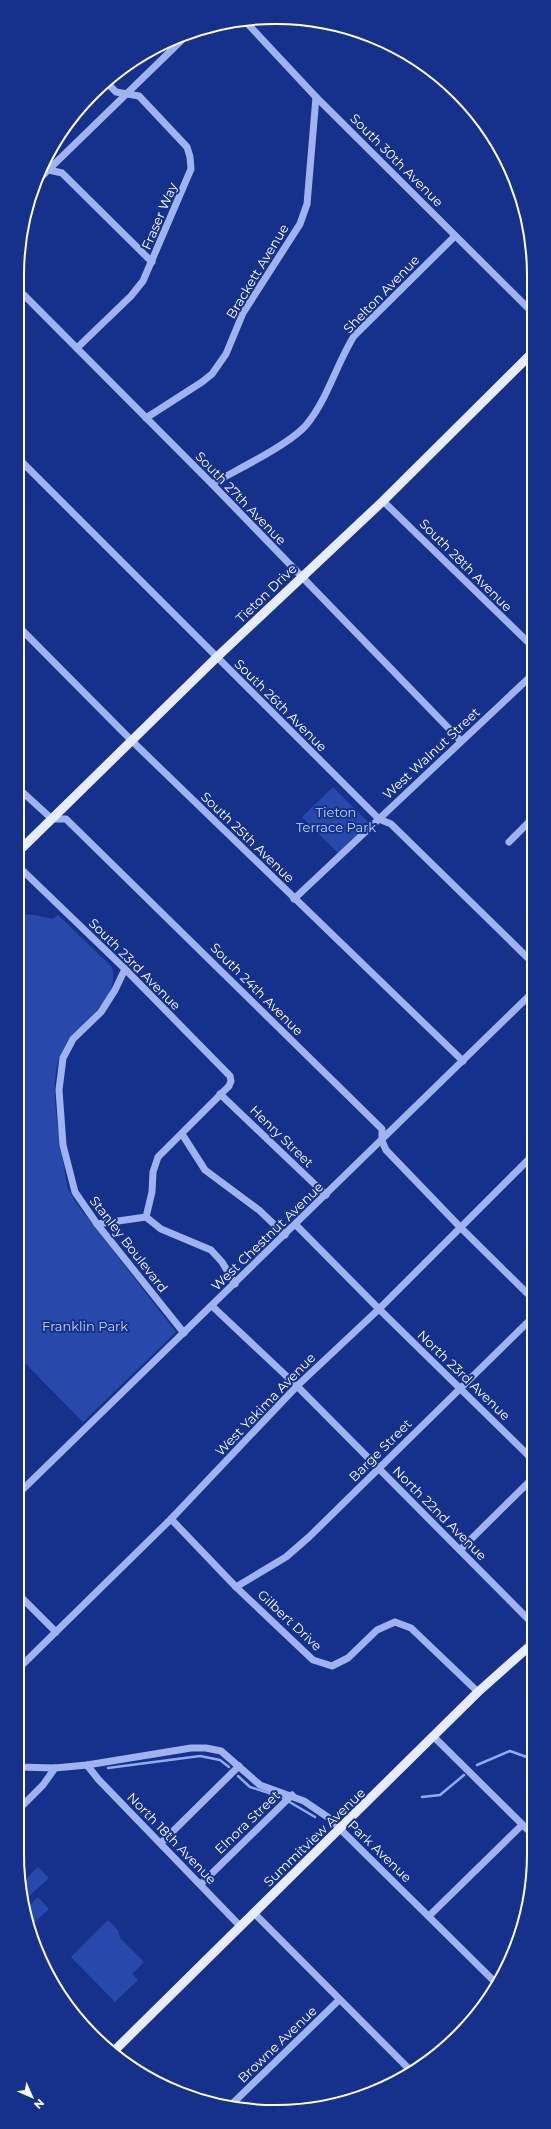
<svg xmlns="http://www.w3.org/2000/svg" width="551" height="2129" font-family="Montserrat,sans-serif">
	<style>
		.green { fill: #2848ab }
		.lines { fill: none; stroke-linecap: round; stroke-linejoin: round }
		.stream { stroke: #92aaf2; stroke-width: 2.5 }
		.minor { stroke: #9fb3ef; stroke-width: 7 }
		.major { stroke: #e8ecff; stroke-width: 9 }
		.labels { text-anchor: middle; dominant-baseline: central; stroke-width: 4; stroke-linejoin: round; paint-order: stroke }
		.street-label { font-size: 13px; fill: #fff; stroke: #16318c }
		.park-label { font-size: 13px; fill: #c6d3fb; stroke: #16318c }
		.rim { fill: none; stroke: #fff; stroke-width: 2 }
	</style>
	<rect width="100%" height="100%" fill="#16318c"/>
	<!-- green -->
	<g class="green">
		<polygon points="333,787 369,823 338,853 302,817"/>
		<path d="M18,914l17,1 18,4 5,-4 54,52c8,31 -27,52 -44,73 -3,4 -5,11 -8,16 -13,33 2,89 6,124l2,9 11,18 97,125 -93,90 -65,-66z"/>
		<polygon points="38,1867 49,1878 26,1899 23,1882"/>
		<polygon points="38,1897 49,1909 31,1926 28,1907"/>
		<polygon points="108,1920 118,1930 120,1938 144,1962 132,1974 138,1980 115,2002 71,1957"/>
	</g>
	<g class="lines">
		<!-- stream -->
		<g class="stream">
			<polyline points="477,1765 510,1751 532,1759"/>
			<polyline points="108,1768 200,1756 220,1760 229,1767"/>
			<polyline points="238,1776 250,1787 281,1797 315,1817"/>
			<polyline points="422,1797 440,1795 464,1775"/>
		</g>
		<!-- minor -->
		<g class="minor">
			<polyline points="247,23 316,97 532,312"/>
			<polyline points="45,165 49,170 62,173 152,262"/>
			<polyline points="41,177 185,37"/>
			<polyline points="19,290 212,484 461,741"/>
			<polyline points="77,348 131,296 143,281 191,169 190,157 187,147 139,96 116,92 107,83"/>
			<polyline points="146,418 202,382 212,374 226,354 243,313 300,224 307,204 316,97"/>
			<polyline points="19,459 379,819 391,824 532,962"/>
			<path d="M212,484c24,-14 79,-40 95,-60 20,-24 30,-61 47,-88l101,-100"/>
			<polyline points="383,501 532,646"/>
			<polyline points="19,627 132,741 463,1061"/>
			<polyline points="18,788 52,819 66,819 382,1129 382,1141 386,1150 460,1227 532,1298"/>
			<polyline points="509,842 532,819"/>
			<polyline points="18,866 125,969 230,1076 231,1081 229,1086 158,1157 153,1172 152,1192 146,1217 97,1224"/>
			<polyline points="294,899 532,675"/>
			<polyline points="125,969 115,990 101,1012 73,1039 63,1058 59,1090 63,1145 75,1192 97,1224 184,1333"/>
			<polyline points="220,1094 326,1195"/>
			<polyline points="182,1134 205,1170 259,1210 285,1235"/>
			<polyline points="146,1217 161,1229 211,1250 222,1262 235,1284"/>
			<polyline points="296,1225 379,1309 532,1459"/>
			<polyline points="212,1306 297,1386 532,1623"/>
			<polyline points="17,1495 532,993"/>
			<polyline points="171,1519 236,1587 313,1660 332,1666 348,1658 377,1630 395,1622 411,1628 478,1692"/>
			<polyline points="460,1550 532,1479"/>
			<polyline points="236,1587 286,1557 309,1537 532,1318"/>
			<polyline points="17,1593 56,1632"/>
			<polyline points="17,1670 171,1519 297,1386 379,1309 532,1156"/>
			<polyline points="434,1737 532,1834"/>
			<polyline points="87,1765 98,1779 240,1926"/>
			<polyline points="17,1767 55,1768 87,1765 191,1748 206,1748 221,1751 260,1785 304,1801 329,1818 498,1985"/>
			<polyline points="17,1811 43,1785 55,1768"/>
			<polyline points="161,1843 239,1766"/>
			<polyline points="201,1884 292,1795"/>
			<polyline points="254,1913 410,2070"/>
			<polyline points="429,1916 522,1825"/>
			<polyline points="232,2104 339,2000"/>
		</g>
		<!-- major -->
		<g class="major">
			<polyline points="18,852 216,658 383,501 532,353"/>
			<polyline points="115,2050 478,1692 532,1644"/>
		</g>
	</g>
	<g class="labels">
		<!-- street labels -->
		<g class="street-label">
			<text transform="translate(397 160) rotate(45)">South 30th Avenue</text>
			<text transform="translate(159 216) rotate(-67)">Fraser Way</text>
			<text transform="translate(257 271) rotate(-59)">Brackett Avenue</text>
			<text transform="translate(381 294) rotate(-46)">Shelton Avenue</text>
			<text transform="translate(241 498) rotate(46)">South 27th Avenue</text>
			<text transform="translate(466 565) rotate(45)">South 28th Avenue</text>
			<text transform="translate(266 593) rotate(-44)">Tieton Drive</text>
			<text transform="translate(281 705) rotate(45)">South 26th Avenue</text>
			<text transform="translate(431 753) rotate(-43)">West Walnut Street</text>
			<text transform="translate(248 837) rotate(44)">South 25th Avenue</text>
			<text transform="translate(135 964) rotate(45)">South 23rd Avenue</text>
			<text transform="translate(257 989) rotate(45)">South 24th Avenue</text>
			<text transform="translate(282 1136) rotate(44)">Henry Street</text>
			<text transform="translate(267 1236) rotate(-44)">West Chestnut Avenue</text>
			<text transform="translate(129 1244) rotate(52)">Stanley Boulevard</text>
			<text transform="translate(464 1375) rotate(44)">North 23rd Avenue</text>
			<text transform="translate(265 1404) rotate(-46)">West Yakima Avenue</text>
			<text transform="translate(380 1450) rotate(-45)">Barge Street</text>
			<text transform="translate(440 1513) rotate(45)">North 22nd Avenue</text>
			<text transform="translate(290 1620) rotate(43)">Gilbert Drive</text>
			<text transform="translate(247 1822) rotate(-44)">Elnora Street</text>
			<text transform="translate(314 1837) rotate(-44)">Summitview Avenue</text>
			<text transform="translate(172 1838) rotate(46)">North 18th Avenue</text>
			<text transform="translate(380 1851) rotate(44)">Park Avenue</text>
			<text transform="translate(277 2044) rotate(-44)">Browne Avenue</text>
		</g>
		<!-- park labels -->
		<g class="park-label">
			<text x="336" y="812">Tieton<tspan x="336" dy="15">Terrace Park</tspan></text>
			<text x="85" y="1326">Franklin Park</text>
		</g>
	</g>
	<!-- crop -->
	<path d="M0 0H551V2129H0ZM275 24H276A251 251 0 0 1 527 275V1854A251 251 0 0 1 276 2105H275A251 251 0 0 1 24 1854V275A251 251 0 0 1 275 24Z" fill="#16318c" fill-rule="evenodd"/>
	<path class="rim" d="M275 24H276A251 251 0 0 1 527 275V1854A251 251 0 0 1 276 2105H275A251 251 0 0 1 24 1854V275A251 251 0 0 1 275 24Z"/>
	<!-- north arrow -->
	<g transform="translate(32 2097) rotate(135)" stroke="#16318c" stroke-width="3" paint-order="stroke">
	<path d="M0-3L7 15L0 10L-7 15Z" fill="#ffffff"/>
	<text y="-6" font-size="11" font-weight="bold" text-anchor="middle" fill="#ffffff">N</text>
	</g>
</svg>
